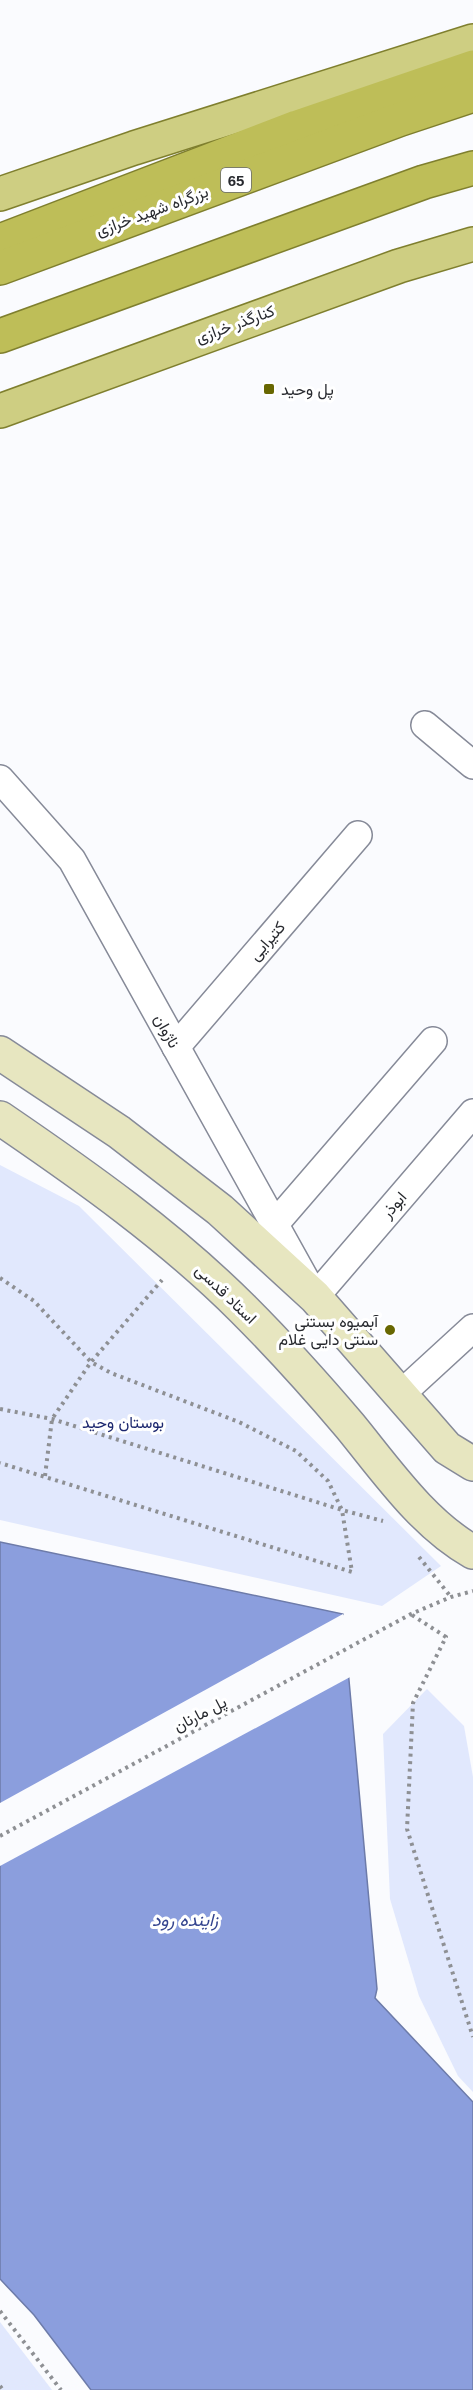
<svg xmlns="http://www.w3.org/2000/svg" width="473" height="2390" font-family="Arial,Vazirmatn,sans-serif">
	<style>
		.green { fill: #e1e8fd }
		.water { fill: #8b9edd; stroke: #6d7ba9; stroke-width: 1.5 }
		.pier { fill: #fafbfe }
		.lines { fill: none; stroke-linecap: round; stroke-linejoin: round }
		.minor-casing { stroke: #868a98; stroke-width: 30 }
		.secondary-casing { stroke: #868a98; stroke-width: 36 }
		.primary-casing { stroke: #7f7f2e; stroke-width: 36 }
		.trunk-casing { stroke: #7f7f2e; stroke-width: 36 }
		.path { stroke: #8e9094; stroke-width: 4; stroke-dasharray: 3 4.5; stroke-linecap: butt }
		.minor { stroke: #fff; stroke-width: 27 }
		.secondary { stroke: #e7e6c0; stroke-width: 33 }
		.primary { stroke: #cece82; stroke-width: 33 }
		.trunk { stroke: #bebe58; stroke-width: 33 }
		.poi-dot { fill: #686701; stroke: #fff; stroke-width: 2 }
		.labels { text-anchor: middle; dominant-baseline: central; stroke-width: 6; stroke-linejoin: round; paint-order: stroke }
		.shield { fill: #fff; stroke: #686a6d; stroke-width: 1.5 }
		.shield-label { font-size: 15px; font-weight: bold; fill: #282a2f }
		.street-label { font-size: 16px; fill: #282a2f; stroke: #fff }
		.poi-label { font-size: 16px; fill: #282a2f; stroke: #fff; text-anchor: start }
		.park-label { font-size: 16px; fill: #1c276f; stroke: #fff }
		.water-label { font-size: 18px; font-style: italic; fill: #34448f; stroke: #fff }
	</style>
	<rect width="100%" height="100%" fill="#fafbfe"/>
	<!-- green -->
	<g class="green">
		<polygon points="0,1165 79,1206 441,1566 382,1606 0,1520"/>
		<polygon points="427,1689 464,1726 473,1777 473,2092 458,2076 419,1996 390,1899 383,1734"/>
		<polygon points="0,2322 52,2390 0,2390"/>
	</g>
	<!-- water -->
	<polygon class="water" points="0,1542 343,1614 377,1989 375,1998 473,2102 473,2390 91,2390 34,2315 0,2279"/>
	<!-- pier -->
	<polygon class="pier" points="343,1614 347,1620 352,1676 0,1866 0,1803"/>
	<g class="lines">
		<!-- minor casing -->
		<g class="minor-casing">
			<g id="minor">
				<polyline points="425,725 473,765"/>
				<polyline points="0,779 72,860 315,1297 473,1113"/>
				<polyline points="176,1047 358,835"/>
				<polyline points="274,1225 433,1041"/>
				<polyline points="401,1394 473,1328"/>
			</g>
		</g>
		<!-- secondary casing -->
		<g class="secondary-casing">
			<g id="secondary">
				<polyline points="0,1053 119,1132 220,1210 315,1297 447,1448 473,1464"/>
				<path d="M0,1118c85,58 170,118 243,191 37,37 73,77 107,117 36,44 73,98 123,126"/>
			</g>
		</g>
		<!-- primary casing -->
		<g class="primary-casing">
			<g id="primary">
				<polyline points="0,194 134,148 473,41"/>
				<polyline points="0,411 399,266 473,244"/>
			</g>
		</g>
		<!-- trunk casing -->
		<g class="trunk-casing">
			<g id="trunk">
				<polyline points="0,241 297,127 473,67"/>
				<polyline points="0,268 401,119 473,95"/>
				<polyline points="0,336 424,182 473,168"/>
			</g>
		</g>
		<!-- path -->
		<g class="path">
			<polyline points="0,1278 34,1301 91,1362 111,1373 239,1422 296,1451 328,1481 342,1510 383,1521"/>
			<polyline points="0,1409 52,1419 342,1510 352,1572 0,1463"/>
			<polyline points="45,1476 52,1419 91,1362 162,1280"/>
			<polyline points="419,1557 451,1597"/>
			<polyline points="412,1615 446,1637 413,1703 407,1829 473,2037"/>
			<polyline points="0,1836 411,1614 451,1597 473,1591"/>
			<polyline points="0,2311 61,2390"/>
			<polyline points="0,2386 3,2390"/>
		</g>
		<!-- minor -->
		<use href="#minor" class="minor"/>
		<!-- secondary -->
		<use href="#secondary" class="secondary"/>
		<!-- primary -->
		<use href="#primary" class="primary"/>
		<!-- trunk -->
		<use href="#trunk" class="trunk"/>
	</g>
	<!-- markers -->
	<g class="poi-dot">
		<rect x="263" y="383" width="12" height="12" rx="3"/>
		<circle cx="390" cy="1330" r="6"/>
	</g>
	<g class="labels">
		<!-- shield labels -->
		<rect class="shield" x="221" y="168" width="30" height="24" rx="4.5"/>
		<g class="shield-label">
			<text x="236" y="180">65</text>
		</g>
		<!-- street labels -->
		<g class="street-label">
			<text transform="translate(152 211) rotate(-20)">بزرگراه شهید خرازی</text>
			<text transform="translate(235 324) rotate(-20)">کنارگذر خرازی</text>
			<text transform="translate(267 941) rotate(-49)">کتیرایی</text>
			<text transform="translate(167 1031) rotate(61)">ناژوان</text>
			<text transform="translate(394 1205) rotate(-49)">ابوذر</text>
			<text transform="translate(226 1294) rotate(44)">استاد قدسی</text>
			<text transform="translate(200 1714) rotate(-28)">پل مارنان</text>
		</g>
		<!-- poi labels -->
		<g class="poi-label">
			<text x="281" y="389">پل وحید</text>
			<text x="378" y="1321" text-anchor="end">آبمیوه بستنی<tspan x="378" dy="18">سنتی دایی غلام</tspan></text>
		</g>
		<!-- park labels -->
		<g class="park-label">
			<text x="123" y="1422">بوستان وحید</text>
		</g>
		<!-- water labels -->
		<g class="water-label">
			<text x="185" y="1920">زاینده رود</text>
		</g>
	</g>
</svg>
